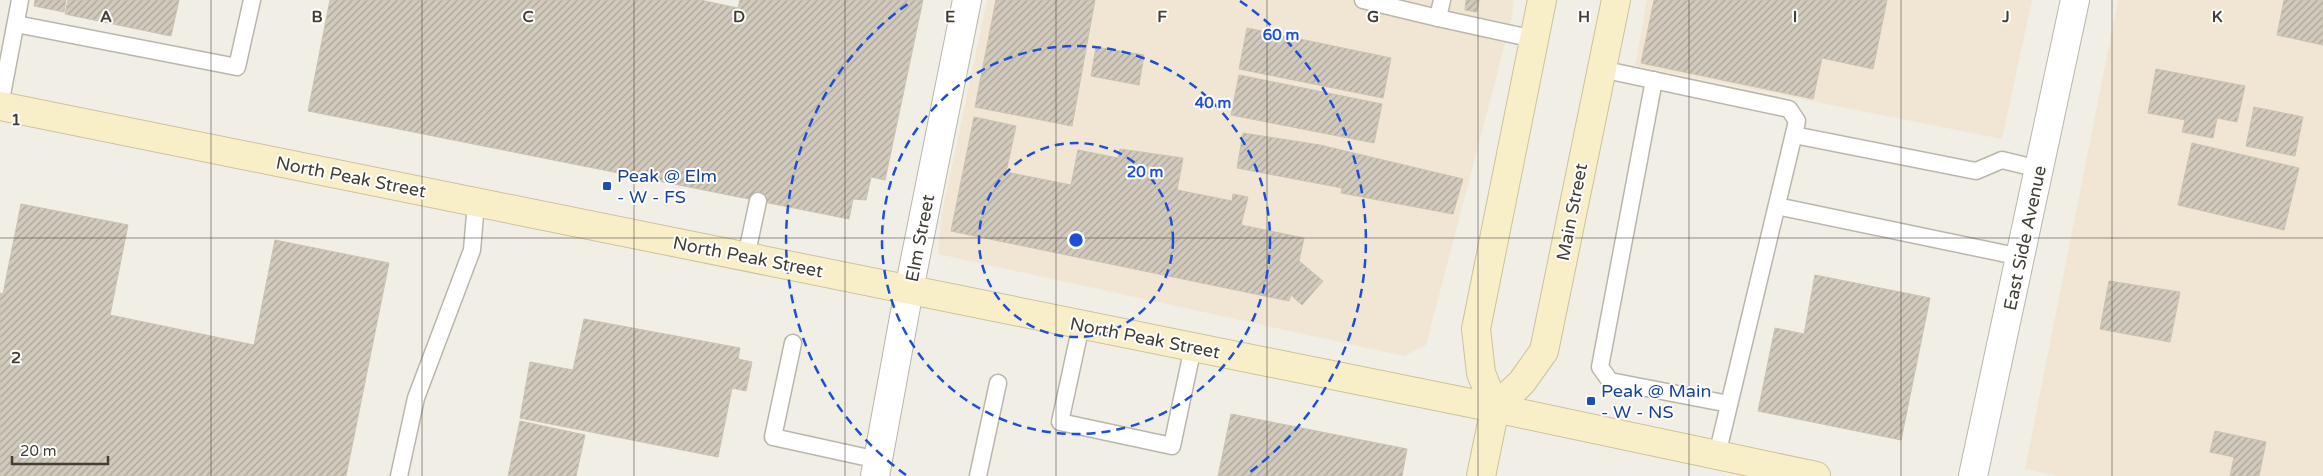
<svg xmlns="http://www.w3.org/2000/svg" width="2323" height="476" font-family="'Varela Round',sans-serif">
	<style>
		.commercial { fill: #f1e6d4 }
		.building { fill: url(#building-hatch); stroke: #cbc2b1 }
		.lines { fill: none; stroke-linecap: round; stroke-linejoin: round }
		.lane-casing { stroke: #bbb6aa; stroke-width: 19 }
		.street-casing { stroke: #bbb6aa; stroke-width: 30 }
		.secondary-casing { stroke: #ccc29b; stroke-width: 30 }
		.lane { stroke: #fff; stroke-width: 16 }
		.street { stroke: #fff; stroke-width: 28 }
		.secondary { stroke: #f8efc9; stroke-width: 28 }
		.grid { fill: none; stroke: #433f36; stroke-width: 1; stroke-opacity: 0.55 }
		.ring { fill: none; stroke: #1d4ed8; stroke-width: 2.5; stroke-dasharray: 9 6 }
		.transit-dot { fill: #1a4fb4; stroke: #fff; stroke-width: 2 }
		.labels { text-anchor: middle; dominant-baseline: central; stroke-width: 4; stroke-linejoin: round; paint-order: stroke }
		.transit-label { font-size: 18px; fill: #164399; stroke: #fff; text-anchor: start }
		.street-label { font-size: 18px; fill: #433f36; stroke: #fff }
		.grid-label { font-size: 16px; text-anchor: middle; font-weight: bold; fill: #433f36; stroke: #fff; stroke-width: 4; stroke-linejoin: round; paint-order: stroke }
		.centre { fill: #1d4ed8; stroke: #fff; stroke-width: 2.5 }
		.ring-label { font-size: 15px; text-anchor: middle; font-weight: bold; fill: #1d4ed8; stroke: #fff; stroke-width: 4; stroke-linejoin: round; paint-order: stroke }
	</style>
	<defs>
		<pattern id="building-hatch" width="6" height="6" patternUnits="userSpaceOnUse" patternTransform="scale(1.25)"><rect width="6" height="6" fill="#d1cabd"/><path d="M-1 1l2-2M0 6l6-6M5 7l2-2" fill="none" stroke="#aba59a"/></pattern>
	</defs>
	<rect width="100%" height="100%" fill="#f1eee6"/>
	<!-- commercial -->
	<g class="commercial">
		<polygon points="987,0 1514,0 1512,17 1426,345 1404,356 938,254 941,218"/>
		<polygon points="1647,0 2032,0 2002,139 1635,66"/>
		<polygon points="2118,0 2323,0 2323,476 2057,476 2025,469"/>
	</g>
	<!-- building -->
	<g class="building">
		<polygon points="35,0 66,0 64,12 34,6"/>
		<polygon points="68,0 179,0 171,36 65,14"/>
		<polygon points="330,0 700,0 738,8 740,0 923,0 885,180 871,177 866,200 853,199 849,219 308,111"/>
		<polygon points="996,0 1095,0 1072,126 975,107"/>
		<polygon points="1466,0 1479,0 1477,12 1465,10"/>
		<polygon points="1654,0 1887,0 1873,69 1822,58 1813,99 1641,63"/>
		<polygon points="2284,0 2323,0 2323,45 2277,35"/>
		<polygon points="1247,28 1391,58 1383,98 1239,69"/>
		<polygon points="1096,47 1144,55 1139,85 1091,76"/>
		<polygon points="2156,69 2245,86 2237,122 2217,118 2213,138 2182,132 2185,120 2148,113"/>
		<polygon points="1239,75 1382,104 1374,143 1231,115"/>
		<polygon points="2254,107 2303,117 2295,156 2246,146"/>
		<polygon points="974,117 1016,126 1006,172 1071,185 1078,150 1118,158 1120,149 1183,158 1177,190 1232,201 1233,194 1248,197 1241,225 1304,238 1299,261 1323,281 1302,305 1291,295 1289,301 951,231"/>
		<polygon points="1243,133 1320,145 1463,179 1453,214 1341,193 1342,188 1237,168"/>
		<polygon points="2192,143 2299,168 2284,230 2178,205"/>
		<polygon points="21,204 128,225 110,315 254,345 275,240 389,263 346,476 0,476 0,293 3,294"/>
		<polygon points="1815,275 1930,298 1901,440 1758,411 1775,328 1804,334"/>
		<polygon points="2109,281 2180,292 2170,342 2100,329"/>
		<polygon points="584,319 740,348 738,359 752,362 746,391 732,388 718,457 520,418 530,362 573,370"/>
		<polygon points="1231,414 1407,449 1402,476 1218,476"/>
		<polygon points="520,421 585,435 576,476 508,476"/>
		<polygon points="2215,431 2266,442 2259,476 2230,476 2234,457 2210,452"/>
	</g>
	<g class="lines">
		<!-- lane casing -->
		<g class="lane-casing">
			<g id="lane">
				<polyline points="1363,0 1438,18"/>
				<polyline points="1442,0 1438,18 1534,39"/>
				<polyline points="16,24 237,67 252,0"/>
				<polyline points="1601,69 1789,109 1797,121 1717,455"/>
				<polyline points="1654,80 1600,367 1610,381 1729,404"/>
				<polyline points="0,105 20,0"/>
				<polyline points="1794,135 1976,171 2002,160 2039,169"/>
				<polyline points="1777,206 2021,257"/>
				<polyline points="746,257 758,201"/>
				<polyline points="1081,325 1060,422 1172,446 1193,347"/>
				<polyline points="793,343 773,437 878,460"/>
				<polyline points="399,476 416,398 472,250 476,203"/>
				<polyline points="978,476 998,383"/>
			</g>
		</g>
		<!-- street casing -->
		<g class="street-casing">
			<g id="street">
				<polyline points="875,476 909,290 967,0"/>
				<polyline points="1973,476 2075,0"/>
			</g>
		</g>
		<!-- secondary casing -->
		<g class="secondary-casing">
			<g id="secondary">
				<polyline points="0,106 1495,408 1816,476"/>
				<polyline points="1495,408 1522,382 1544,351 1616,0"/>
				<polyline points="1481,476 1495,408 1481,373 1476,329 1542,0"/>
			</g>
		</g>
		<!-- lane -->
		<use href="#lane" class="lane"/>
		<!-- street -->
		<use href="#street" class="street"/>
		<!-- secondary -->
		<use href="#secondary" class="secondary"/>
	</g>
	<!-- grid -->
	<path class="grid" d="M211,0v476M422,0v476M634,0v476M845,0v476M1056,0v476M1267,0v476M1478,0v476M1689,0v476M1901,0v476M2112,0v476M0,238h2323"/>
	<!-- distance rings -->
	<g class="ring">
		<circle cx="1076" cy="240" r="97"/>
		<circle cx="1076" cy="240" r="194"/>
		<path d="M906 475A290 290 0 0 1 912 1M1240 1A290 290 0 0 1 1246 475"/>
	</g>
	<!-- markers -->
	<g class="transit-dot">
		<rect x="602" y="181" width="10" height="10" rx="2.5"/>
		<rect x="1586" y="396" width="10" height="10" rx="2.5"/>
	</g>
	<g class="labels">
		<!-- transit labels -->
		<g class="transit-label">
			<text x="617" y="176">Peak @ Elm<tspan x="617" dy="21">- W - FS</tspan></text>
			<text x="1601" y="391">Peak @ Main<tspan x="1601" dy="21">- W - NS</tspan></text>
		</g>
		<!-- street labels -->
		<g class="street-label">
			<text transform="translate(351 177) rotate(11)">North Peak Street</text>
			<text transform="translate(1572 212) rotate(-79)">Main Street</text>
			<text transform="translate(920 238) rotate(-79)">Elm Street</text>
			<text transform="translate(2025 238) rotate(-78)">East Side Avenue</text>
			<text transform="translate(748 257) rotate(11)">North Peak Street</text>
			<text transform="translate(1145 338) rotate(11)">North Peak Street</text>
		</g>
	</g>
	<g class="grid-label">
		<text x="106" y="22">A</text>
		<text x="317" y="22">B</text>
		<text x="528" y="22">C</text>
		<text x="739" y="22">D</text>
		<text x="950" y="22">E</text>
		<text x="1162" y="22">F</text>
		<text x="1373" y="22">G</text>
		<text x="1584" y="22">H</text>
		<text x="1795" y="22">I</text>
		<text x="2006" y="22">J</text>
		<text x="2217" y="22">K</text>
		<text x="16" y="125">1</text>
		<text x="16" y="363">2</text>
	</g>
	<circle cx="1076" cy="240" r="8" class="centre"/>
	<g class="ring-label">
		<text x="1281" y="40">60 m</text>
		<text x="1213" y="108">40 m</text>
		<text x="1145" y="177">20 m</text>
	</g>
	<!-- scale -->
	<path d="M12 456v8h96v-8" fill="none" stroke="#433f36" stroke-width="2.5"/>
	<text x="20" y="456" font-size="15" fill="#433f36" stroke="#ffffff" stroke-width="4" paint-order="stroke">20 m</text>
</svg>
